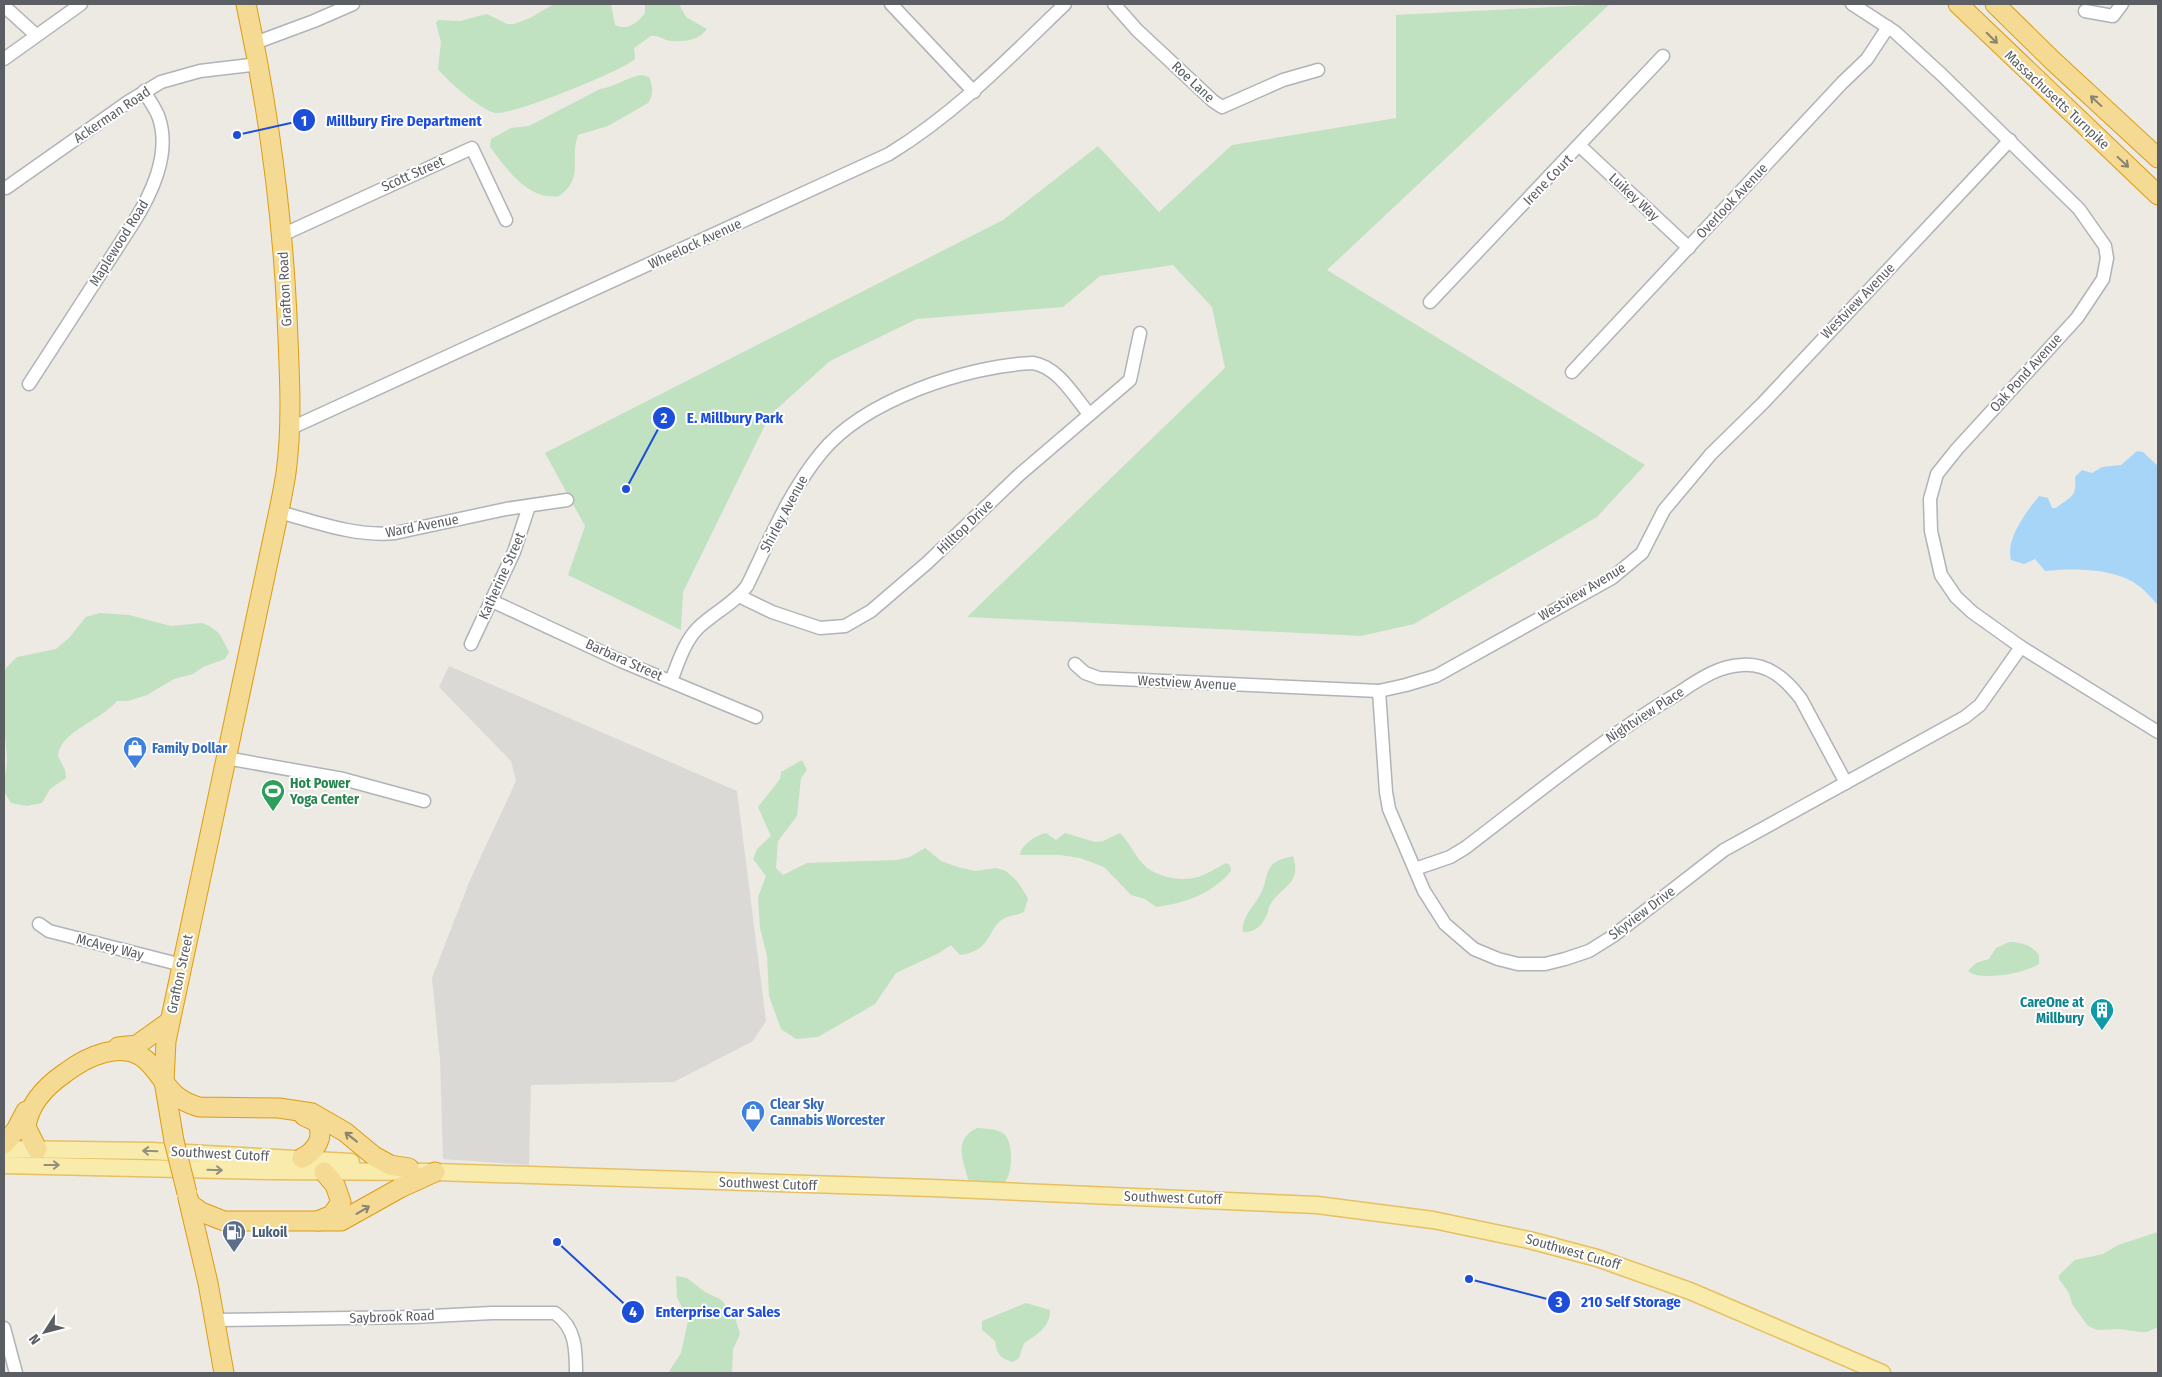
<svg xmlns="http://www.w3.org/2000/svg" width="2162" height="1377" font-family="'Fira Sans Condensed',sans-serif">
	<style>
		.industrial { fill: #dbd9d5 }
		.green { fill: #c1e2c1 }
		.water { fill: #a7d5f8 }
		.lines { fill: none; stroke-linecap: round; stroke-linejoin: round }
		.minor-casing { stroke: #b0b3b7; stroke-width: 15 }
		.major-casing { stroke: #e6c062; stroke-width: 19 }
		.highway-casing { stroke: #dd9c12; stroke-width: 21 }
		.minor { stroke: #fff; stroke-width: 12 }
		.major { stroke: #f8ebac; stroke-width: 16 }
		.highway { stroke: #f4da92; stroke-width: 19 }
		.highway-bridge-casing { stroke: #dd9c12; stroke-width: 21; stroke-linecap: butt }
		.highway-bridge { stroke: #f4da92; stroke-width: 19 }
		.oneway { stroke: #898370 }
		.oneway2 { stroke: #928f7c }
		.labels { text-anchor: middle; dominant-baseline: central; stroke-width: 4; stroke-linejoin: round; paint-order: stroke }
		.street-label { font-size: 14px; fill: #5b5e62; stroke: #fff }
		.shop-label { font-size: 14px; font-weight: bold; fill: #366cbe; stroke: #fff; text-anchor: start }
		.leisure-label { font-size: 14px; font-weight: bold; fill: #27864d; stroke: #fff; text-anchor: start }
		.culture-label { font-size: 14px; font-weight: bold; fill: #0d838f; stroke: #fff; text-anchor: end }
		.service-label { font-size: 14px; font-weight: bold; fill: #4e5e75; stroke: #fff; text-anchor: start }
		.leader { fill: none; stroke: #1d4ed8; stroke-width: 2 }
		.callout-dot { fill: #1d4ed8; stroke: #fff; stroke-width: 2 }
		.mark-label { font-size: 15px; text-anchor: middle; font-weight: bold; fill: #fff }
		.callout-label { font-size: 15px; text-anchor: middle; font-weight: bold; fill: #1d4ed8; stroke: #fff; stroke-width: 4; stroke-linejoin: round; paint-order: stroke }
	</style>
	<rect width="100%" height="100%" fill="#eceae3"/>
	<!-- industrial -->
	<polygon class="industrial" points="449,666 737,791 766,1021 753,1041 674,1082 531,1085 529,1165 443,1159 440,1060 432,978 470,880 516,781 511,761 439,687"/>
	<!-- green -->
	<g class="green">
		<path d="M554,4h57l4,21c13,6 22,-2 30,-12v-9h34l7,13 21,12c-8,12 -27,14 -41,11 -5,-2 -9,-5 -15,-4l-17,12 1,11c-13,12 -122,56 -139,54 -13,-1 -50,-33 -58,-44l3,-27 -5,-19 2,-3 22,1 27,-7 20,10h7l16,-6z"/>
		<polygon points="1610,4 1327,270 1645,465 1597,517 1414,624 1361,636 967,617 1225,368 1212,307 1173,265 1100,276 1063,307 917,319 830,361 770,415 683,592 681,630 568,575 585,526 545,453 1003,220 1098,146 1159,212 1232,145 1396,118 1396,15"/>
		<path d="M642,75l7,2c4,9 5,18 -1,26l-40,23 -30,9c-9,25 7,42 -19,61 -31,5 -53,-28 -69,-49l1,-8 20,-11 18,-2 71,-37c15,-2 27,-12 42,-14z"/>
		<path d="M100,613l29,2 42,11 31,-3 7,3 10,7 10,19 -4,7 -22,8 -10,7 -19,5 -27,16 -19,6h-11c-14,18 -58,31 -59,55l7,14 1,8 -16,11 -8,14 -15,3 -16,-3 -6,-10 -1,-8 3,-23 -3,-45v-40l2,-9 11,-11 39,-8 12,-10 18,-22z"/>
		<path d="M802,760l5,10 -6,8 -4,38 -19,25 -2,27 7,7 24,-12 89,-3 14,-3 15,-9 16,13 17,6 17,4 21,-3 10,3 11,10 11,17 -4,14c-6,3 -13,3 -19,6 -18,9 -12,33 -45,37l-9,-10 -12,8 -43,20 -21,31 -57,33 -22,2 -15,-10 -12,-33 -2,-40 -7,-28 -2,-31 8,-21 -13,-17 4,-10 14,-13 -13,-29 22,-28 1,-7z"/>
		<path d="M1046,833l10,7 9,-7 30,9 8,-1 17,-8c9,9 14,21 23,31 12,13 38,18 55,13 9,-3 19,-9 28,-14l4,2 1,6c-19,23 -46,32 -75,36l-11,-8 -14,-4 -27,-28 -24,-9 -20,-3h-40c1,-10 16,-20 26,-22z"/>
		<path d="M1293,856c9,29 -11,29 -23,49 -2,3 -1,4 -2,7 -5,13 -13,21 -25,20 -2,-16 13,-27 19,-41 4,-8 4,-20 10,-26 6,-6 13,-7 21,-9z"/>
		<path d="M2009,942c12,0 22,3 30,13v9c-13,9 -59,18 -71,7l8,-8 13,-4 7,-11z"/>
		<path d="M977,1128c8,1 20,0 27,6 10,9 9,41 0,49h-32l-4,-4c-5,-20 -15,-39 9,-51z"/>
		<polygon points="2158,1232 2158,1327 2147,1332 2140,1332 2119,1329 2097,1330 2088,1326 2072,1304 2069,1293 2059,1279 2059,1275 2075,1260 2103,1254 2118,1245"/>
		<polygon points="676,1276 687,1278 705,1292 720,1299 734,1314 740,1334 733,1349 732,1373 668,1373 681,1353 688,1321 677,1297"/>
		<path d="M1026,1303l24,7c1,16 -14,26 -26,33l-5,15 -6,4c-13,-4 -16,-7 -18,-21l-13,-11v-9z"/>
	</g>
	<!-- water -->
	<path class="water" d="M2137,451l6,1 15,14v139c-6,-6 -12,-14 -19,-19 -23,-18 -66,-18 -94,-15l-10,-12 -11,5 -13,-4c-6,-21 16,-49 28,-64l9,2 4,10h4c15,-12 21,-10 19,-31l7,-7 10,3 10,-6 19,-2z"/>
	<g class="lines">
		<!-- minor casing -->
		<g class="minor-casing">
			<g id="minor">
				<polyline points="891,4 974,92"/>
				<polyline points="1114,4 1137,30 1213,101 1222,107 1283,80 1318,70"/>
				<polyline points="1852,4 1895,32 1942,75 2079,209 2105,246 2107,258 2103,279 2077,318 1957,449 1937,474 1930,499 1931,531 1941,575 1956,597 1972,612 2021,647 2158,732"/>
				<polyline points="4,6 36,35"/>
				<polyline points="2085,11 2113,16 2122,4"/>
				<polyline points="255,43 314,21 353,4"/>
				<polyline points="4,59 81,4"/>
				<polyline points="1580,146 1689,248"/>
				<polyline points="6,188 128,102 161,82 200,71 259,64"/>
				<polyline points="282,235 472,148 506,220"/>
				<polyline points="1430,302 1663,56"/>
				<polyline points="1572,372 1842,83 1867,59 1888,27"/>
				<path d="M29,384l103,-159c19,-30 39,-70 27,-107 -3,-9 -10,-18 -15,-27"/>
				<path d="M289,429l600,-275c67,-41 120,-96 176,-150"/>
				<path d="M279,512c37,10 77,25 116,21l111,-24 61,-9"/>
				<polyline points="739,596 772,612 820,628 845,626 871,611 927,563 1019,475 1130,380 1140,333"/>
				<polyline points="492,601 621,661 756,717"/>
				<polyline points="471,644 514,552 529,506"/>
				<polyline points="1075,664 1085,673 1099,678 1379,691 1406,685 1436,676 1612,578 1642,553 1664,510 1711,454 1763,403 2010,140"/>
				<path d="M671,681c7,-18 13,-38 26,-52 16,-16 37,-25 50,-43 22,-45 42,-94 74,-133 43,-53 145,-87 212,-90 25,4 41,33 56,51"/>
				<polyline points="1379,691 1386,792 1389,809 1424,891 1445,924 1474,949 1498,959 1518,964 1545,964 1565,959 1589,951 1613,936 1724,850 1965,717 1980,705 2021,647"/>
				<polyline points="226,758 343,779 424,801"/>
				<path d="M1415,869l35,-12 15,-9c70,-53 137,-109 212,-154 20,-13 40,-28 65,-29 26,-2 44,14 59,34l45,84"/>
				<polyline points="39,924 49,931 182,965"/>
				<path d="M215,1320l198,-3 79,-4h63c21,15 21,37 21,60"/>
				<polyline points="4,1328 16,1373"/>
			</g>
		</g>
		<!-- major casing -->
		<g class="major-casing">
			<g id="major">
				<polyline points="4,1149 151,1151 351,1162"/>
				<polyline points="4,1165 269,1171 435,1172 932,1188 1317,1205 1433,1220 1529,1240 1597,1258 1690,1291 1882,1373"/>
			</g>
		</g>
		<!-- highway casing -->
		<g class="highway-casing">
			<g id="highway">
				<polyline points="1958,4 2158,195"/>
				<polyline points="1995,4 2052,60 2158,158"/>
				<polyline points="118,1047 137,1045 169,1022"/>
				<path d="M174,1141l-10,-60 2,-40 109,-512c4,-18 8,-37 11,-56 7,-52 3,-106 1,-158 -5,-105 -19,-208 -41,-311"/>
				<polyline points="4,1144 16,1130 26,1111"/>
				<path d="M37,1149l-11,-22c3,-23 20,-41 39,-54 21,-16 58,-34 81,-13 22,21 20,37 53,47l80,1 33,5 33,19 29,24 16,9 19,3"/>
				<path d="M302,1158c14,-7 23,-21 15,-36l-13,-6"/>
				<polyline points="188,1198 208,1283 224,1373"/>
				<polyline points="190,1204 201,1212 224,1221 341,1221 400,1188 435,1172"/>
				<polyline points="318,1221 332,1215 341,1202 335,1185 324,1172"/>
			</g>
		</g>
		<!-- minor -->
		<use href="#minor" class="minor"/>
		<!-- major -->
		<use href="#major" class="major"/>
		<!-- highway -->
		<use href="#highway" class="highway"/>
		<!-- highway-bridge casing -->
		<g class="highway-bridge-casing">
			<polyline id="highway-bridge" points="174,1141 187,1193"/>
		</g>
		<!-- highway-bridge -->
		<use href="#highway-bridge" class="highway-bridge"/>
	</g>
	<!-- one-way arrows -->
	<defs><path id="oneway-shaft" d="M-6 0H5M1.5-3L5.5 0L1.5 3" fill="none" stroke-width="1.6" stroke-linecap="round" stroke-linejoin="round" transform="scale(1.25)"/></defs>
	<g class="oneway">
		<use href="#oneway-shaft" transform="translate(1992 38) rotate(45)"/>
		<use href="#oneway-shaft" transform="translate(2096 101) rotate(-137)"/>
		<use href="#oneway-shaft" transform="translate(2123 162) rotate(43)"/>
		<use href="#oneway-shaft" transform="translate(351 1137) rotate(-142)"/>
		<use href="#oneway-shaft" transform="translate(363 1210) rotate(-31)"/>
	</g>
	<g class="oneway2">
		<use href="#oneway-shaft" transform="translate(150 1151) rotate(-178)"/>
		<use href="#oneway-shaft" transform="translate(52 1165)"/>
		<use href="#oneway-shaft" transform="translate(215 1170) rotate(2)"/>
	</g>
	<!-- icons -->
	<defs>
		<g id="shop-pin" transform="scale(1.25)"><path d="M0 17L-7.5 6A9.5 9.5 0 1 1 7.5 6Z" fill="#3f7fe0" stroke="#fff"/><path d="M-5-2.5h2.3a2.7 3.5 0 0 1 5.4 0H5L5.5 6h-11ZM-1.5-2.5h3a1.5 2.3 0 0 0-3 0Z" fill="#fff"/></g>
		<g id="stadium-pin" transform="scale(1.25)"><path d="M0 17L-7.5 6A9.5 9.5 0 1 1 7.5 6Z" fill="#2e9e5b" stroke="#fff"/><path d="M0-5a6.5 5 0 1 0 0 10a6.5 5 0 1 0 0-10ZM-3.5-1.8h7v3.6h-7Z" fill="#fff"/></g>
		<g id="building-pin" transform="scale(1.25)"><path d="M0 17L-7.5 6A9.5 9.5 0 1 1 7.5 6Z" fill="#0f9aa8" stroke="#fff"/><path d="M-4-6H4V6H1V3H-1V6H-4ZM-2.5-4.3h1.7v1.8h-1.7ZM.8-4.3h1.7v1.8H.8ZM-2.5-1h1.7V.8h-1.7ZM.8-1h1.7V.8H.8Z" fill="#fff"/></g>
		<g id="fuel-pin" transform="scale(1.25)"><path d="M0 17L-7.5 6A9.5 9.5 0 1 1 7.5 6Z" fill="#5c6f8a" stroke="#fff"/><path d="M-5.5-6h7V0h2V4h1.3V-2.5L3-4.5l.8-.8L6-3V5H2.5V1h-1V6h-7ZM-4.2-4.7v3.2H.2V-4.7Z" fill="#fff"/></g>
	</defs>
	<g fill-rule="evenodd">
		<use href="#shop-pin" x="135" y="748"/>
		<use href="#stadium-pin" x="273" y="791"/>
		<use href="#building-pin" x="2102" y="1010"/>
		<use href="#shop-pin" x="753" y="1112"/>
		<use href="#fuel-pin" x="234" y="1232"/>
	</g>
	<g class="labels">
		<!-- street labels -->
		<g class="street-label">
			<text transform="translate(1193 82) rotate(43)">Roe Lane</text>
			<text transform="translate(2057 100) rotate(43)">Massachusetts Turnpike</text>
			<text transform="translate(112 115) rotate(-34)">Ackerman Road</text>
			<text transform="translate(413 174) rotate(-24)">Scott Street</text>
			<text transform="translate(1548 180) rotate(-46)">Irene Court</text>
			<text transform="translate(1634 197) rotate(43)">Luikey Way</text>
			<text transform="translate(1732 201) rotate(-47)">Overlook Avenue</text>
			<text transform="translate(119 243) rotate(-58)">Maplewood Road</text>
			<text transform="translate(695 244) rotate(-25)">Wheelock Avenue</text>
			<text transform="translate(285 289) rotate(-93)">Grafton Road</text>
			<text transform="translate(1858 301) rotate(-46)">Westview Avenue</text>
			<text transform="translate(2026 373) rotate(-48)">Oak Pond Avenue</text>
			<text transform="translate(784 514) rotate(-62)">Shirley Avenue</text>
			<text transform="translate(422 526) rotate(-11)">Ward Avenue</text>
			<text transform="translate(965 527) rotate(-44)">Hilltop Drive</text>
			<text transform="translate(502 576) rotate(-66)">Katherine Street</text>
			<text transform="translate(1582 592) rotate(-31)">Westview Avenue</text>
			<text transform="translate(624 660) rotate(24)">Barbara Street</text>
			<text transform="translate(1187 683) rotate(3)">Westview Avenue</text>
			<text transform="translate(1645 715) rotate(-33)">Nightview Place</text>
			<text transform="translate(1642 913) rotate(-37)">Skyview Drive</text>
			<text transform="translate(110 947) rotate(14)">McAvey Way</text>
			<text transform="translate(180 974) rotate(-78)">Grafton Street</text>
			<text transform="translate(220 1154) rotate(3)">Southwest Cutoff</text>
			<text transform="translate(768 1184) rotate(2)">Southwest Cutoff</text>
			<text transform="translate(1173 1198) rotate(2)">Southwest Cutoff</text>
			<text transform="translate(1573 1252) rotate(16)">Southwest Cutoff</text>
			<text transform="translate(392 1317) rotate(-2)">Saybrook Road</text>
		</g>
		<!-- shop labels -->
		<g class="shop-label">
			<text x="152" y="748">Family Dollar</text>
			<text x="770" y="1104">Clear Sky<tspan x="770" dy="16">Cannabis Worcester</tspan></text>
		</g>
		<!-- leisure labels -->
		<g class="leisure-label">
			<text x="290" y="783">Hot Power<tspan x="290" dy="16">Yoga Center</tspan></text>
		</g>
		<!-- culture labels -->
		<g class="culture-label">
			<text x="2084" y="1002">CareOne at<tspan x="2084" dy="16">Millbury</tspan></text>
		</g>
		<!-- service labels -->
		<g class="service-label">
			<text x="252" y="1232">Lukoil</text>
		</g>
	</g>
	<!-- callouts -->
	<path class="leader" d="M237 135L304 120M626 489L664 418M1469 1279L1559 1302M557 1242L633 1312"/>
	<g class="callout-dot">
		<circle cx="237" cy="135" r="5"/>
		<circle cx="626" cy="489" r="5"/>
		<circle cx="1469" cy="1279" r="5"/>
		<circle cx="557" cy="1242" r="5"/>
		<circle cx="304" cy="120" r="12"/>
		<circle cx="664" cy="418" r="12"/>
		<circle cx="1559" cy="1302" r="12"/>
		<circle cx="633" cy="1312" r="12"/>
	</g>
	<g class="mark-label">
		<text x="304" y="126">1</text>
		<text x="664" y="423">2</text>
		<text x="1559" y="1307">3</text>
		<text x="633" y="1317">4</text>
	</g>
	<g class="callout-label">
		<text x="404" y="126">Millbury Fire Department</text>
		<text x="735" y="423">E. Millbury Park</text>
		<text x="1631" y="1307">210 Self Storage</text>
		<text x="718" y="1317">Enterprise Car Sales</text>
	</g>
	<!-- border -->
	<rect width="2162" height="1377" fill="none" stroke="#5b5e62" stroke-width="10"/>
	<!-- north arrow -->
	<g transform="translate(45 1332) rotate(234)" stroke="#ffffff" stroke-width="4" paint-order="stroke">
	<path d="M0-4L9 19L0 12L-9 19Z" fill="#5b5e62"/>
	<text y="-8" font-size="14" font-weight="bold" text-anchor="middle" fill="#5b5e62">N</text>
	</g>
</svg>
